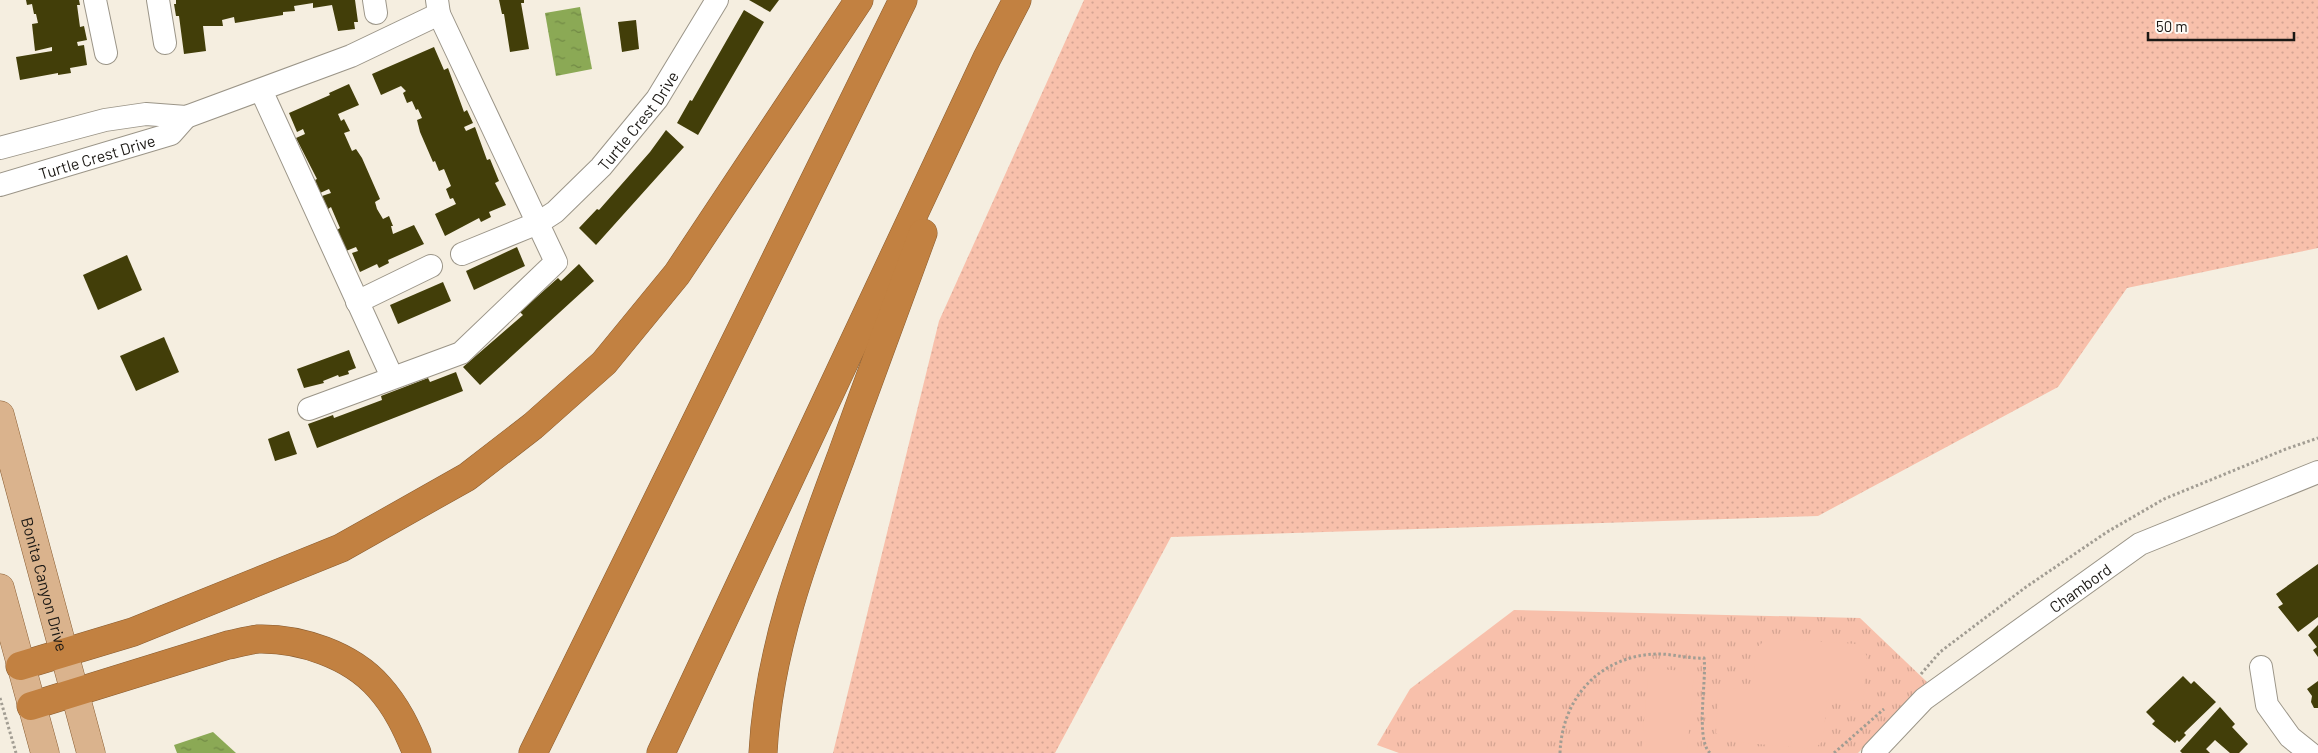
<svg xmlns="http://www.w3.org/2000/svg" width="2318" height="753" font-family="Barlow,sans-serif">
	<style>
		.grass { fill: url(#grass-dots) }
		.park { fill: url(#park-tufts) }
		.pitch { fill: #f8c0ab }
		.water { fill: url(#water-ripples) }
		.building { fill: #423e09 }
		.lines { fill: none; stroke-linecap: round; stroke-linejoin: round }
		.minor-casing { stroke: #9b9588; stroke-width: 24 }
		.major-casing { stroke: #885c31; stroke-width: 29 }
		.highway-casing { stroke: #885c31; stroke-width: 29 }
		.path { stroke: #a29d93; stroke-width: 3; stroke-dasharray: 2.5 2.5; stroke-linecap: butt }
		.minor { stroke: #fff; stroke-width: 22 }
		.major { stroke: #dab38d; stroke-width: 28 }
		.highway { stroke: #c28141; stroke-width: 28 }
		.labels { text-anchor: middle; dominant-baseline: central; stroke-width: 5; stroke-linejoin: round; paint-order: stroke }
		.street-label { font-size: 16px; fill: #1b1814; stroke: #fefbf6 }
	</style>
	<defs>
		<pattern id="grass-dots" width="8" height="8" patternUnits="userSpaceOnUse" patternTransform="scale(1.25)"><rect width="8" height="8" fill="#f8c0ab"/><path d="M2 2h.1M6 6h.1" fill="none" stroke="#d4a492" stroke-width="1.8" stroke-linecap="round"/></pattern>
		<pattern id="park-tufts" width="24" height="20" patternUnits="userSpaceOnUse" patternTransform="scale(1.25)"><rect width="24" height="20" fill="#f8c0ab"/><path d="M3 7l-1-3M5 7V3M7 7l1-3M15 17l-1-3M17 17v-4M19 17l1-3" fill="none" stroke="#d4a492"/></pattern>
		<pattern id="water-ripples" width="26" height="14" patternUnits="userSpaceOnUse" patternTransform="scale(1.25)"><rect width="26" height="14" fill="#8ba955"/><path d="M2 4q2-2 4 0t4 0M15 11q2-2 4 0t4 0" fill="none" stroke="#718945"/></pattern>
	</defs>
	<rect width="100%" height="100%" fill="#f5eee0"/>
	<!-- grass -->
	<polygon class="grass" points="1084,0 2318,0 2318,248 2127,288 2058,387 1818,516 1171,537 1055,753 833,753 939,321"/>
	<!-- park -->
	<polygon class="park" points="1514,610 1860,618 1927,682 1858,753 1399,753 1377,745 1410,689"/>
	<!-- pitch -->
	<g class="pitch">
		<polygon points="1768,638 1858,644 1867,656 1863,701 1827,699 1823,741 1814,749 1724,741 1716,733 1718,695 1728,688 1752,690 1756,648"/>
		<polygon points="1649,668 1694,672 1687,753 1641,752"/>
	</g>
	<!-- water -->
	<g class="water">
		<polygon points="580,7 592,69 556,76 545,13"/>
		<polygon points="213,732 236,753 177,753 174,745"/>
	</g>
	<!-- building -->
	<g class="building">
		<polygon points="26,0 79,0 80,5 77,5 80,27 84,26 87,40 77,42 78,46 84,45 87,65 70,68 71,73 58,75 58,73 20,80 16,57 52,51 52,47 35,51 32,24 38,23 36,14 34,14 32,4 27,5"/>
		<polygon points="176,0 355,0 358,22 354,22 355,29 338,31 332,5 313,8 313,3 294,6 295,11 283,12 283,15 235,23 234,17 222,20 223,26 203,26 206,51 184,54 179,16 176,16 174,4 176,4"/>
		<polygon points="499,0 524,0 524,3 521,3 529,49 510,52 504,14 502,14"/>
		<polygon points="749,0 779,0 770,12"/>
		<polygon points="744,10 764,22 698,135 677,123 690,100 692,101"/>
		<polygon points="636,20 639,49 622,52 618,22"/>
		<polygon points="434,47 444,70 448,68 464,112 467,110 473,123 464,127 466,131 475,127 487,160 490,159 499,181 495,183 506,205 489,212 491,217 481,222 479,218 445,236 435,214 456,204 453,198 450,199 446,189 451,186 444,169 439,171 435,161 433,162 420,132 417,120 422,118 418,109 416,110 412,101 407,103 403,93 406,91 401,86 381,95 372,74"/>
		<polygon points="349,84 359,105 338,114 341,121 344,119 350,131 344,133 352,151 356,149 362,158 380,199 375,202 377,209 383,219 389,216 393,226 391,226 393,234 414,225 424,244 388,260 389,263 379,268 377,264 360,272 352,253 358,251 356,247 346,251 337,230 340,228 331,207 328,209 322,196 331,193 329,189 320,193 315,180 317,179 296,138 305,134 303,129 297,132 289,113 330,95 329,93"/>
		<polygon points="666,130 684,147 596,245 579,228 597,209 599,210 650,152"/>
		<polygon points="517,247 525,266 474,290 466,271"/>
		<polygon points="127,255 142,290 98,310 83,275"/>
		<polygon points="579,264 594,281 480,385 463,367 523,315 520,312 558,278 561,281"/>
		<polygon points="443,282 451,301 398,324 390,305"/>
		<polygon points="164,337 179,372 136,391 120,356"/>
		<polygon points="349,350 356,368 348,371 349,374 339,377 338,375 323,381 324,383 304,388 297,369"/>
		<polygon points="456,372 463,391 317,448 308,424 333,415 334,418 382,400 381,396 428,378 430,382"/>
		<polygon points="289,431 297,454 275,461 268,439"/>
		<polygon points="2318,564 2318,617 2298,632 2278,607 2283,604 2276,594"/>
		<polygon points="2318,625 2318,657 2313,650 2317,647 2308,635"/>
		<polygon points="2183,676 2191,684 2194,681 2216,702 2184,733 2186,735 2179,742 2177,740 2175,743 2152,724 2155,721 2146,712"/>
		<polygon points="2318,681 2318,708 2314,708 2311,702 2312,696 2307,689"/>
		<polygon points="2220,707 2235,724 2232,727 2248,744 2239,753 2230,753 2215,740 2206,749 2210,753 2182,753 2180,751"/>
	</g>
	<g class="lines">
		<!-- minor casing -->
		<g class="minor-casing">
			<g id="minor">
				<polyline points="95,0 106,53"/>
				<polyline points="158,0 165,43"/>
				<polyline points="374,0 376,13"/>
				<polyline points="261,90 392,377"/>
				<polyline points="0,148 105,120 146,114 186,117 351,56 439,14 437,0"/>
				<path id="s1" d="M0,185l171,-51 15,-17"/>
				<path id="s2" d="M462,254l76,-31 17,-11 46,-45 56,-68 60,-99"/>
				<polyline points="357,302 431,266"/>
				<polyline points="309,409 461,353 556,262 439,14"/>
				<polyline points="2261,667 2267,705 2290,737 2310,753"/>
				<path id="s3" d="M1873,753l51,-54 216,-155 178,-72"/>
			</g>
		</g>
		<!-- major casing -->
		<g class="major-casing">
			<g id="major">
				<path id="s4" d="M0,415l91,338"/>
				<polyline points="0,588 45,753"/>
			</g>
		</g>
		<!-- highway casing -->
		<g class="highway-casing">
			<g id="highway">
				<polyline points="20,666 133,632 341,548 467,477 533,426 604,363 677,274 859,0"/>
				<path d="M31,706l197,-61c10,-2 20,-5 30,-6 42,-1 93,16 121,48 18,20 28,42 38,66"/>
				<polyline points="533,753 903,0"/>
				<polyline points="661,753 987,58 1017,0"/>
				<path d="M763,753c5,-102 42,-200 78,-296 27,-75 55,-150 82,-224"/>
			</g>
		</g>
		<!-- path -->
		<g class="path">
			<polyline points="1921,674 1940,652 2026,587 2107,532 2164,499 2286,449 2318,438"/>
			<polyline points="0,698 16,753"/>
			<path d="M1560,753c2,-56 41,-98 98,-99 16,0 31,5 46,4 3,22 -9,81 6,95"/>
			<polyline points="1834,753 1884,709"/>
		</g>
		<!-- minor -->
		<use href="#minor" class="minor"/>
		<!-- major -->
		<use href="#major" class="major"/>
		<!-- highway -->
		<use href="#highway" class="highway"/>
	</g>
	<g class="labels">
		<!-- street labels -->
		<g class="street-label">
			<text stroke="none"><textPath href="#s2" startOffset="226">Turtle Crest Drive</textPath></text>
			<text stroke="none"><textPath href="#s1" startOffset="101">Turtle Crest Drive</textPath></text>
			<text stroke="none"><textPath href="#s4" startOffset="175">Bonita Canyon Drive</textPath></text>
			<text stroke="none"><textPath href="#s3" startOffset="266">Chambord</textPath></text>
		</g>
	</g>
	<!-- scale -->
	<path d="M2148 32v8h146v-8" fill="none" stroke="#1b1814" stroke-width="2.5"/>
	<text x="2156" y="32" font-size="15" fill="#1b1814" stroke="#fefbf6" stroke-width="4" paint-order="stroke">50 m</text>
</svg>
